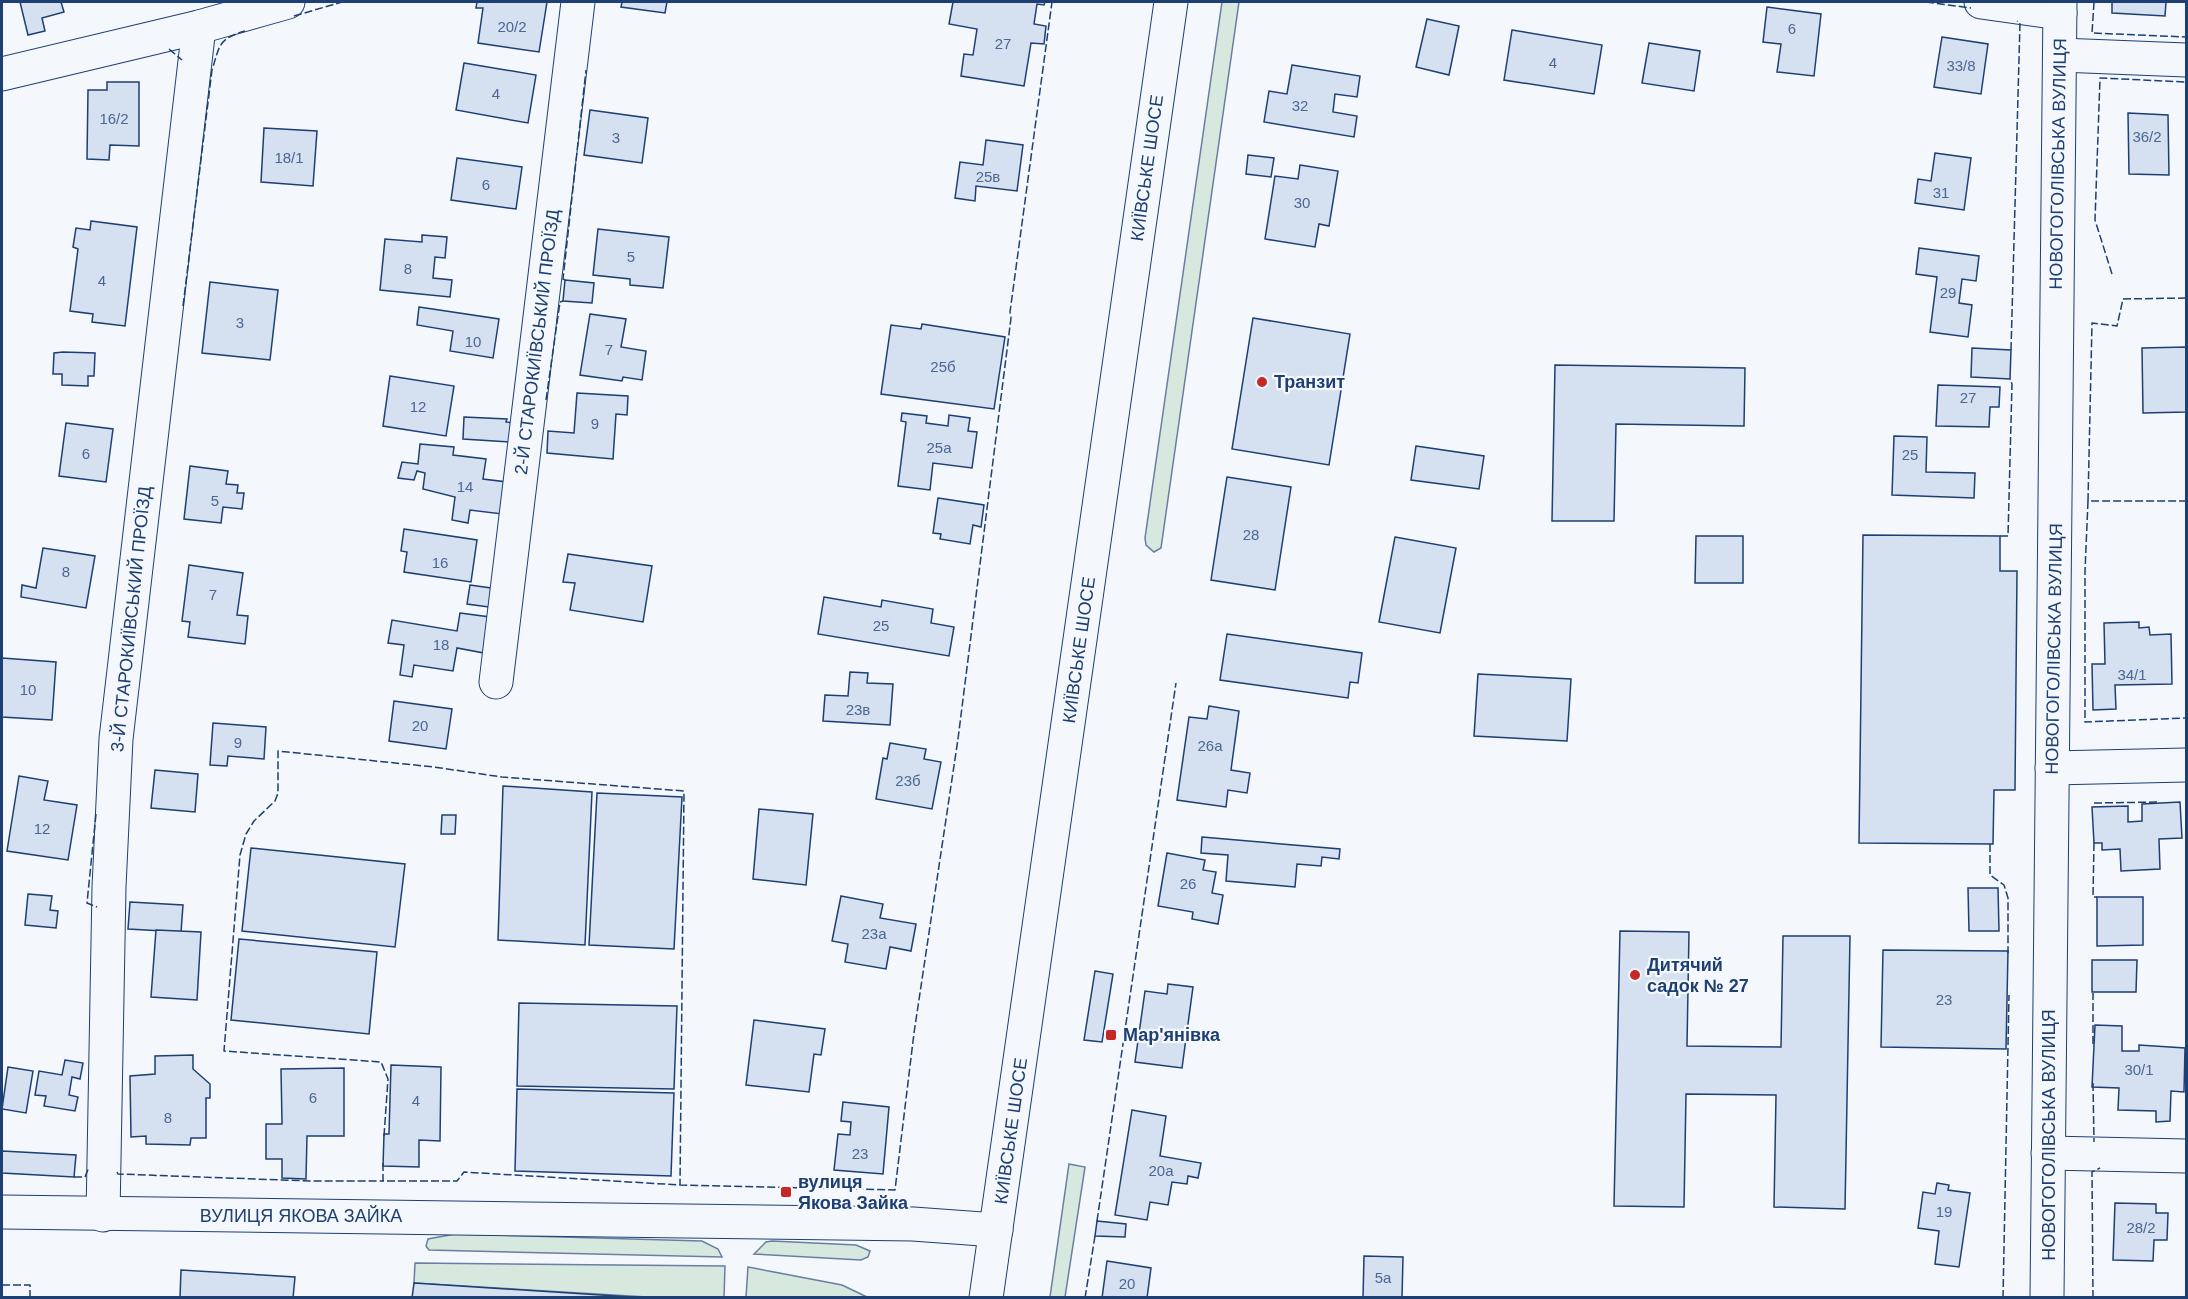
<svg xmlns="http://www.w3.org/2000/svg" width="2188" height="1299" font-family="Arial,sans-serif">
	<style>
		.green { fill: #d7e8df; stroke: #687fa3; stroke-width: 1.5 }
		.building { fill: #d5e0f0; stroke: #1d3f73; stroke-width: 1.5 }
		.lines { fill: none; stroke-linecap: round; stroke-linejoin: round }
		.minor-casing { stroke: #1d3f73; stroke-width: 35 }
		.major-casing { stroke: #1d3f73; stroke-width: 35 }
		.minor { stroke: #f4f7fb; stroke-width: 33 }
		.major { stroke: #f4f7fb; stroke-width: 33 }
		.fence { stroke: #1d3f73; stroke-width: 1.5; stroke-dasharray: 8 3; stroke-linecap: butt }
		.poi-dot { fill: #c62828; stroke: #f4f7fb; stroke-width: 2 }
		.labels { text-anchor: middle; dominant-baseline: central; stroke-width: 4.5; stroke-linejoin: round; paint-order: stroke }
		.number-label { font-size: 15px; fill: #4b6792 }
		.street-label { font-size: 18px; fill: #1d3f73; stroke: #f4f7fb }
		.poi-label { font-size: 18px; font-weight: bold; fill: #1d3f73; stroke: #f4f7fb; text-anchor: start }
	</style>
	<rect width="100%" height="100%" fill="#f4f7fb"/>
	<!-- green -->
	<g class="green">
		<polygon points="1222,2 1239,2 1161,548 1154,552 1146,545 1145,538"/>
		<polygon points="1069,1164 1085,1167 1065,1297 1050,1297"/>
		<polygon points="455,1234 702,1241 718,1249 722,1257 429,1250 426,1246 428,1239"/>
		<polygon points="772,1241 856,1245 870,1251 868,1257 861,1260 754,1254 766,1242"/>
		<polygon points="415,1263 725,1266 724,1297 647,1297 414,1283"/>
		<polygon points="748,1267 842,1285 867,1297 746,1297"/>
	</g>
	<!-- building -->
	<g class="building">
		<polygon points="20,2 61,2 64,12 42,18 45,31 28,35"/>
		<polygon points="477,2 547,2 539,52 478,43 483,8 476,8"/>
		<polygon points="622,2 667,2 665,13 621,7"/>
		<polygon points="953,2 1045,2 1044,5 1037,4 1034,24 1046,26 1044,44 1031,43 1024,86 961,76 964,54 973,55 977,29 949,24"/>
		<polygon points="2112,2 2166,2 2165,16 2112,13"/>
		<polygon points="1767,7 1821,14 1814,76 1777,72 1781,44 1763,42"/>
		<polygon points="1427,19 1459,26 1449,75 1416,67"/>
		<polygon points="1512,30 1602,45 1594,94 1504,80"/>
		<polygon points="1942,37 1988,44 1981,94 1934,87"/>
		<polygon points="1649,43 1700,51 1694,91 1642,83"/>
		<polygon points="464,63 536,75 528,123 456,110"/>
		<polygon points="1292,65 1360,76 1357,97 1335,94 1333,112 1357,116 1354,137 1264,122 1269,91 1287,94"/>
		<polygon points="107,82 139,82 139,146 110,145 109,160 87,159 88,90 107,90"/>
		<polygon points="590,110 648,118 642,163 584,155"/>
		<polygon points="2128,113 2168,115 2169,175 2129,174"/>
		<polygon points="264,128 317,131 313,186 261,182"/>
		<polygon points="986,140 1023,145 1017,191 976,186 975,201 955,198 960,162 983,165"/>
		<polygon points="1935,153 1971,158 1964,210 1915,203 1918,179 1931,181"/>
		<polygon points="1248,155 1274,158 1271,177 1246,174"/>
		<polygon points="457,158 522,167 516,209 451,200"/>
		<polygon points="1300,165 1338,171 1329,226 1319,224 1315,247 1265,239 1275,176 1298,179"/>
		<polygon points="91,221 137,227 125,326 92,322 93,314 70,311 78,249 73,247 76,228 90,230"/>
		<polygon points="598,229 669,237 663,288 630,285 630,279 593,275"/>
		<polygon points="422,235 447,237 445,258 435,257 433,278 452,280 450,297 380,290 385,239 422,242"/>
		<polygon points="1919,248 1979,256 1976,281 1962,279 1959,303 1972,305 1968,337 1930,332 1937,277 1916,274"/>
		<polygon points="565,280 594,283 592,303 563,301"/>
		<polygon points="210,282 278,290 270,360 202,353"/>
		<polygon points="419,307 499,319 493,358 450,351 453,331 417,325"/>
		<polygon points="590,314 626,319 621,347 646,351 642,380 623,377 622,381 580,375"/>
		<polygon points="1253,318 1350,334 1329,465 1232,449"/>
		<polygon points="922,324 1005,337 994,409 881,394 891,325 921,329"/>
		<polygon points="2186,347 2186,412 2143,413 2142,348"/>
		<polygon points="1972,348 2011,350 2010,379 1971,377"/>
		<polygon points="63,352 95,353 94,376 88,376 88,386 62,385 62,374 53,374 54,353"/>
		<polygon points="1555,365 1745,368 1744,426 1616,424 1614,521 1552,521"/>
		<polygon points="390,376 454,386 446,436 383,426"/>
		<polygon points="1938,385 2000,387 1999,407 1990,407 1989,427 1936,426"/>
		<polygon points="577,393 628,396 627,415 616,414 613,459 547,453 548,431 574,433"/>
		<polygon points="902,413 927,416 926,423 948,426 949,415 970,418 968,431 977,432 972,468 933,463 930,490 898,486 906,422 901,421"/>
		<polygon points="464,417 507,419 506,422 513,423 512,442 463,439"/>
		<polygon points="66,423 113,429 106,482 59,476"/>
		<polygon points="1894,436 1927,437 1926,472 1975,473 1974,498 1892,495"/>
		<polygon points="420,444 454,447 453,455 486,459 483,479 507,482 502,514 470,510 468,523 452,520 455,497 423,489 425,473 417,471 414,480 398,478 402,462 418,464"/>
		<polygon points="1416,446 1484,456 1479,489 1411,480"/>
		<polygon points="190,466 228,471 226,484 238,485 237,493 244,493 242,509 223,507 221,523 184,519"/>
		<polygon points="1227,477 1291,487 1275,590 1211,580"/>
		<polygon points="938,498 984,505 981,527 973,525 970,544 940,539 941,534 933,533"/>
		<polygon points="404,529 477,540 471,582 404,572 407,552 401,551"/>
		<polygon points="1863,535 2000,536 2000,571 2017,571 2015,790 1994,790 1993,844 1859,843"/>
		<polygon points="1696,536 1743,536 1743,583 1695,583"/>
		<polygon points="1395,537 1456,548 1440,633 1379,622"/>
		<polygon points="43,548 95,556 86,608 21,597 22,585 36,588"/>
		<polygon points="568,554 652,566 643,622 570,610 575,583 563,582"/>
		<polygon points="189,565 243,573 237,615 248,616 245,644 188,637 190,622 182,621"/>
		<polygon points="470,585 498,589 496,608 467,604"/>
		<polygon points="824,597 881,607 882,600 933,609 931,623 954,627 949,656 818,634"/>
		<polygon points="460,613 490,617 484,653 457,648 453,671 414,665 412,677 400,675 404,645 388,643 392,620 457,631"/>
		<polygon points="2139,622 2139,628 2149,627 2150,635 2171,634 2172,684 2115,685 2116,709 2093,710 2092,664 2105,664 2104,623"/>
		<polygon points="1227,634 1362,653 1358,683 1350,682 1348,698 1220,680"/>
		<polygon points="2,658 56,662 52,720 2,717"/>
		<polygon points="850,672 868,673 867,683 893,684 890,725 823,721 825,695 848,696"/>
		<polygon points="1478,674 1571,679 1567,741 1474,736"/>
		<polygon points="394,701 452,709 446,749 389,741"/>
		<polygon points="1209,706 1239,711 1231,770 1250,773 1247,793 1228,790 1226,807 1177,800 1189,717 1207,719"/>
		<polygon points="213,723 266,727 264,759 228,756 227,766 210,765"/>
		<polygon points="890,743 926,749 924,759 941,762 932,809 876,799 883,758 887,759"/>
		<polygon points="155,770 198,774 195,812 151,808"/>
		<polygon points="19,776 48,781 44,800 77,805 68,860 7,851"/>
		<polygon points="503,786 592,792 585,945 498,940"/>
		<polygon points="597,793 682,797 674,949 589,945"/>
		<polygon points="2180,802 2182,838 2159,839 2160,869 2121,871 2120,849 2102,850 2102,843 2094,843 2092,807 2128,806 2128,822 2142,821 2142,804"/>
		<polygon points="759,809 813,814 806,885 753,879"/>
		<polygon points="442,815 456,815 455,834 441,834"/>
		<polygon points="1202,837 1340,849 1339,859 1322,857 1321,866 1297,864 1295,887 1226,881 1228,855 1201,853"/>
		<polygon points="251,848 405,864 395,947 242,931"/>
		<polygon points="1167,853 1205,860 1203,870 1216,872 1212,893 1223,895 1218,924 1192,919 1193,912 1158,906"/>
		<polygon points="1968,888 1998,888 1999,931 1969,931"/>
		<polygon points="28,894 52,896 50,910 58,911 56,928 25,925"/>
		<polygon points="841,896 883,904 880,918 916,924 911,951 890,947 886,969 845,962 848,944 832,941"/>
		<polygon points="2097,897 2143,897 2143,945 2097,946"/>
		<polygon points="130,902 183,905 181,932 128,929"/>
		<polygon points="156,930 201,932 197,1000 151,997"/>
		<polygon points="1620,931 1689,932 1687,1046 1781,1047 1783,936 1850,936 1845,1209 1774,1207 1776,1095 1686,1094 1684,1207 1614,1206"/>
		<polygon points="239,939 377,952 369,1034 231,1020"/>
		<polygon points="1883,950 2008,951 2006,1049 1881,1047"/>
		<polygon points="2092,960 2137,960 2136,992 2092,992"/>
		<polygon points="1095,971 1113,974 1102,1042 1084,1040"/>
		<polygon points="1168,984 1193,987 1182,1068 1135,1062 1145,991 1167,994"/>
		<polygon points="519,1003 677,1006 674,1089 517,1086"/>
		<polygon points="754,1020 825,1029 821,1055 814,1054 809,1092 746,1085"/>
		<polygon points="2095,1025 2122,1026 2122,1051 2139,1051 2139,1045 2185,1048 2184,1092 2171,1091 2170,1121 2156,1122 2156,1111 2118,1110 2119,1088 2092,1087"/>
		<polygon points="193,1055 193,1069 210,1084 210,1098 206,1098 206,1138 191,1138 190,1145 146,1144 146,1136 131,1137 130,1076 155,1074 155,1056"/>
		<polygon points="65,1060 83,1063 80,1079 72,1077 69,1095 78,1097 75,1111 44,1106 46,1096 35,1095 39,1071 62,1075"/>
		<polygon points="391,1065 441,1067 440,1141 419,1140 419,1167 383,1166 384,1134 389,1134"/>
		<polygon points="8,1067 33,1071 26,1113 2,1109"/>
		<polygon points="344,1068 344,1136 307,1136 306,1179 282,1178 282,1159 266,1159 266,1124 282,1124 281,1069"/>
		<polygon points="517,1089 674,1093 671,1176 515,1171"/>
		<polygon points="843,1102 889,1107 883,1174 834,1170 838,1134 850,1135 851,1122 841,1121"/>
		<polygon points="1132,1110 1166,1116 1160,1156 1201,1163 1198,1178 1188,1176 1187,1184 1172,1182 1168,1205 1150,1202 1147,1220 1115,1215"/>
		<polygon points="2,1151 76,1155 74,1177 2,1173"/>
		<polygon points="1937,1183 1949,1185 1948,1190 1970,1193 1959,1267 1935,1264 1939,1231 1918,1228 1923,1192 1935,1194"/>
		<polygon points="2115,1203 2156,1204 2156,1213 2168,1213 2167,1240 2154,1240 2153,1261 2113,1260"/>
		<polygon points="1097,1221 1126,1224 1125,1237 1095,1236"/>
		<polygon points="1364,1256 1403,1257 1402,1298 1363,1298"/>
		<polygon points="1107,1261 1151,1268 1147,1298 1102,1298"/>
		<polygon points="181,1270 295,1277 293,1298 180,1298"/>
		<polygon points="414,1283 647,1298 412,1298"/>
	</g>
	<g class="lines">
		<!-- minor casing -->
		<g class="minor-casing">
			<g id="minor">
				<polyline points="1981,2 2060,13"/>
				<polyline points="2060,55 2186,60"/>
				<polyline points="2,74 199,27 288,2"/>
				<polyline points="496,682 578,2"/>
				<polyline points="2052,768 2186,765"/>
				<polyline points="2048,1153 2186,1156"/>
				<polyline points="2,1212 913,1224 996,1230"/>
				<polyline points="103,1215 109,887 116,739 199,27"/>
				<polyline points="2047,1298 2060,2"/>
			</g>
		</g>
		<!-- major casing -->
		<g class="major-casing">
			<polyline id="major" points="986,1298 1171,2"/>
		</g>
		<!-- minor -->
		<use href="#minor" class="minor"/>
		<!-- major -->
		<use href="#major" class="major"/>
		<!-- fence -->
		<g class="fence">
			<polyline points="1926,2 1971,8"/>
			<polyline points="2094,2 2092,33 2186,37"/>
			<polyline points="294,16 342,2"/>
			<polyline points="169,49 182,60"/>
			<polyline points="2112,274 2095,220 2100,78 2186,82"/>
			<polyline points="565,280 563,279 586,70"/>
			<polyline points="2186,298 2123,299 2117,326 2092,323 2088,501 2186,501"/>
			<path d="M183,306l29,-236c8,-25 6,-31 33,-39"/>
			<polyline points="2011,350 2020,23 2017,21"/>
			<polyline points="546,400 560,302 563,301"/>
			<polyline points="2088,501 2085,571 2085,722 2186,718"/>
			<polyline points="2000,536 2008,536 2012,384 2010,379"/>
			<polyline points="2094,803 2160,802"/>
			<polyline points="96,814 87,903 97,907"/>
			<polyline points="2094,843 2093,897 2097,897"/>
			<polyline points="1990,844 1990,875 2004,885 2008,898 2008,953"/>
			<polyline points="2093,1044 2093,993"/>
			<polyline points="2093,1083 2094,1142"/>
			<polyline points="384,1136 388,1079 381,1062 224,1051 240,855 246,834 254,821 275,801 278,793 278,751 434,767 502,777 684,791 680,1185"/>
			<polyline points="383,1163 383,1181 457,1181 464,1172 680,1185 895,1190 914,1033 958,739 1011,318 1010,312 1052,2"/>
			<polyline points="117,1172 118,1174 310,1181 383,1181"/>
			<polyline points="74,1177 85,1177 89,1167"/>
			<polyline points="1097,1221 1176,683"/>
			<polyline points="2,1285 30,1285 30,1298"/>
			<polyline points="1085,1298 1095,1236"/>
			<polyline points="2003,1298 2009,995"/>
			<polyline points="2093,1298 2092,1172 2100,1168"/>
		</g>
	</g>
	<!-- markers -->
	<g class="poi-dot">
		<circle cx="1262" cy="382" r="6"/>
		<circle cx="1635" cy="975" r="6"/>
		<rect x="1105" y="1029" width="12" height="12" rx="3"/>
		<rect x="780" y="1186" width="12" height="12" rx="3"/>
	</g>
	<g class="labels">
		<!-- number labels -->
		<g class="number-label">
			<text x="512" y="26">20/2</text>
			<text x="1792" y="28">6</text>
			<text x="1003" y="43">27</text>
			<text x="1553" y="62">4</text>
			<text x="1961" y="65">33/8</text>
			<text x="496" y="93">4</text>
			<text x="1300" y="105">32</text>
			<text x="114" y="118">16/2</text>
			<text x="2147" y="136">36/2</text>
			<text x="616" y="137">3</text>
			<text x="289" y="157">18/1</text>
			<text x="988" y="176">25в</text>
			<text x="486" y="184">6</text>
			<text x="1941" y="192">31</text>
			<text x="1302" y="202">30</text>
			<text x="631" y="256">5</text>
			<text x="408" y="268">8</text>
			<text x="102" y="280">4</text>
			<text x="1948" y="292">29</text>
			<text x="240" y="322">3</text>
			<text x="473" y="341">10</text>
			<text x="609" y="349">7</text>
			<text x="943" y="366">25б</text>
			<text x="1968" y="397">27</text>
			<text x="418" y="406">12</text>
			<text x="595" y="423">9</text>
			<text x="939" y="447">25а</text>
			<text x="86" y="453">6</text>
			<text x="1910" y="454">25</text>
			<text x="465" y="486">14</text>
			<text x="215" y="500">5</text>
			<text x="1251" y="534">28</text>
			<text x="440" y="562">16</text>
			<text x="66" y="571">8</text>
			<text x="213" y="594">7</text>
			<text x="881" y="625">25</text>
			<text x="441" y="644">18</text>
			<text x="2132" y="674">34/1</text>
			<text x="28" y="689">10</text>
			<text x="858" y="709">23в</text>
			<text x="420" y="725">20</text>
			<text x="238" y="742">9</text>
			<text x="1210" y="745">26а</text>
			<text x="908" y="780">23б</text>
			<text x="42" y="828">12</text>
			<text x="1188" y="883">26</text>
			<text x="874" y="933">23а</text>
			<text x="1944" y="999">23</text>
			<text x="2139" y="1069">30/1</text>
			<text x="313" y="1097">6</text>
			<text x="416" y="1100">4</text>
			<text x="168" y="1117">8</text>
			<text x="860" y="1153">23</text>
			<text x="1161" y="1170">20а</text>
			<text x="1944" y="1211">19</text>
			<text x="2141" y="1227">28/2</text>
			<text x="1383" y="1277">5а</text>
			<text x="1127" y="1283">20</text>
		</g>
		<!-- street labels -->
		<g class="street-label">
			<text transform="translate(2058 164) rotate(-89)">НОВОГОГОЛІВСЬКА ВУЛИЦЯ</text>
			<text transform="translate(1147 168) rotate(-82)">КИЇВСЬКЕ ШОСЕ</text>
			<text transform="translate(537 342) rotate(-83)">2-Й СТАРОКИЇВСЬКИЙ ПРОЇЗД</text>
			<text transform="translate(131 619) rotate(-84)">3-Й СТАРОКИЇВСЬКИЙ ПРОЇЗД</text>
			<text transform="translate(2054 649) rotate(-89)">НОВОГОГОЛІВСЬКА ВУЛИЦЯ</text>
			<text transform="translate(1079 650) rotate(-82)">КИЇВСЬКЕ ШОСЕ</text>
			<text transform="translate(1011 1131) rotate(-82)">КИЇВСЬКЕ ШОСЕ</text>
			<text transform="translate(2049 1135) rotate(-90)">НОВОГОГОЛІВСЬКА ВУЛИЦЯ</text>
			<text x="301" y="1216">ВУЛИЦЯ ЯКОВА ЗАЙКА</text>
		</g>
		<!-- poi labels -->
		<g class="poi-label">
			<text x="1274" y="382">Транзит</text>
			<text x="1647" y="965">Дитячий<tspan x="1647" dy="21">садок № 27</tspan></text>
			<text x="1123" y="1035">Мар'янівка</text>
			<text x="798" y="1182">вулиця<tspan x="798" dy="21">Якова Зайка</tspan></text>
		</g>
	</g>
	<!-- border -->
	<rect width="2188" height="1299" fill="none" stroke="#1d3f73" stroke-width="6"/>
</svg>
